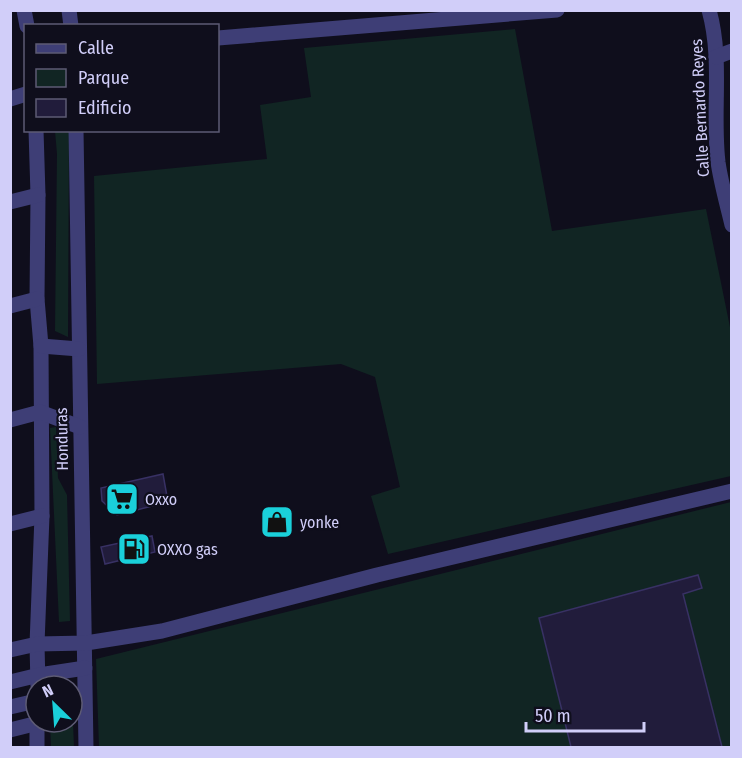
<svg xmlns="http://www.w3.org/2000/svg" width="742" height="758" font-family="'Fira Sans Condensed',sans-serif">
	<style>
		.green { fill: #112523 }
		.building { fill: #211c3b; stroke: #383164; stroke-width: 1.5 }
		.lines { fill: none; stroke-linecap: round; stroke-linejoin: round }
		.minor { stroke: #3e3e76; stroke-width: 15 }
		.labels { text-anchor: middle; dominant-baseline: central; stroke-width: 4.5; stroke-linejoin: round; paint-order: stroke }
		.street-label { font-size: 16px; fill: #d1cef9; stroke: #0f0e1c }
		.poi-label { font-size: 16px; fill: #d1cef9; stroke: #0f0e1c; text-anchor: start }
	</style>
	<rect width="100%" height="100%" fill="#0f0e1c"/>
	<!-- green -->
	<g class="green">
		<polygon points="515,29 552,231 706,209 731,332 731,476 388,554 371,496 400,487 375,377 341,364 97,384 94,176 267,159 260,105 311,97 304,48"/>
		<polygon points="55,131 69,132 68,337 55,331 57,154"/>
		<polygon points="56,427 58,478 67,495 70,621 59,622 50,428"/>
		<polygon points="731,502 731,747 99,747 96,659"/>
		<polygon points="50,723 73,723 74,747 51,747"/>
	</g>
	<!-- building -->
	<g class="building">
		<polygon points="163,474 168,502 117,515 102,501 101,488"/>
		<polygon points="152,536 155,552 105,564 101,547"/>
		<polygon points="698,575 702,588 683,594 722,747 571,747 539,618"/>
	</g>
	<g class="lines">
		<!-- minor -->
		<g class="minor">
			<polyline points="24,10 27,26"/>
			<polyline points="69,10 71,26"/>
			<path d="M709,10c14,50 3,102 9,152 3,21 9,42 14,63"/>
			<polyline points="218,38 557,10"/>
			<polyline points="716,57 732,51"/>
			<polyline points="10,99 26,94"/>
			<polyline points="36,130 38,195 37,299 41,346 42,516 37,644 38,686"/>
			<polyline points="76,130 86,748"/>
			<polyline points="10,202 38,195"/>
			<polyline points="10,306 37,299"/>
			<polyline points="41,346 79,349"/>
			<polyline points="10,420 40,412 80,427"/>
			<polyline points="10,524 42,516"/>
			<polyline points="10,650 37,644 86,643 162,631 377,575 732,491"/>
			<polyline points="10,682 39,675 85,668"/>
			<polyline points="10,707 36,701"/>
			<polyline points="10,730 42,722"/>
			<polyline points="37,748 37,722"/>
		</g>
	</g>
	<!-- icons -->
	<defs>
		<g id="supermarket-square" transform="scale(1.725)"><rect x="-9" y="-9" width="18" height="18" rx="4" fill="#1ad0da" stroke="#0f0e1c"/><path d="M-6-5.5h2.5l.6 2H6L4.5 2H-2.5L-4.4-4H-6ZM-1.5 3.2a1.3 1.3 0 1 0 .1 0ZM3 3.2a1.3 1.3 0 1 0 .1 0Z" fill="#111"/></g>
		<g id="shop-square" transform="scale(1.725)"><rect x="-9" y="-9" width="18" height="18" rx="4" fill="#1ad0da" stroke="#0f0e1c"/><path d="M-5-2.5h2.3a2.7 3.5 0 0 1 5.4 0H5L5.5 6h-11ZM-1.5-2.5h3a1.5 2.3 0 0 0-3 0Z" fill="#111"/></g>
		<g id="fuel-square" transform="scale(1.725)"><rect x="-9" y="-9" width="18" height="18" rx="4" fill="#1ad0da" stroke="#0f0e1c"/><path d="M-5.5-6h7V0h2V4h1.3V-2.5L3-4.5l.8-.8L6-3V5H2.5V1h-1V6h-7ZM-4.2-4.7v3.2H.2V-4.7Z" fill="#111"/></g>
	</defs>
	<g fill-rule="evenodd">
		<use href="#supermarket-square" x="122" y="499"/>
		<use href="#shop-square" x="277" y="522"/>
		<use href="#fuel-square" x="134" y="549"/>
	</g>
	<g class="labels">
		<!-- street labels -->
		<g class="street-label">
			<text transform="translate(700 108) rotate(-93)">Calle Bernardo Reyes</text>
			<text transform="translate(62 439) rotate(-91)">Honduras</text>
		</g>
		<!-- poi labels -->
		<g class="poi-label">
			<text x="145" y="499">Oxxo</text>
			<text x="300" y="522">yonke</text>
			<text x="157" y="549">OXXO gas</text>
		</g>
	</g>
	<!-- border -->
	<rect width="742" height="758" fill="none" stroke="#d1cef9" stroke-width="24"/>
	<!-- legend -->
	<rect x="24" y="24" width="195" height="108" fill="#0f0e1c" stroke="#5d5b74" stroke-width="1.5"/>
	<rect x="36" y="44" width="30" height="9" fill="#3e3e76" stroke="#5d5b74" stroke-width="1.5"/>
	<text x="78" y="54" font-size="18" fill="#d1cef9">Calle</text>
	<rect x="36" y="69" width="30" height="18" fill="#112523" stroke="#5d5b74" stroke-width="1.5"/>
	<text x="78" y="84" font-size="18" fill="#d1cef9">Parque</text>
	<rect x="36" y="99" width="30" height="18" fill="#211c3b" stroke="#5d5b74" stroke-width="1.5"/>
	<text x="78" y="114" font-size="18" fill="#d1cef9">Edificio</text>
	<!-- north arrow -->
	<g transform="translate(54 704) rotate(335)"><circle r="28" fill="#0f0e1c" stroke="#5d5b74" stroke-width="1.5"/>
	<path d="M0-4.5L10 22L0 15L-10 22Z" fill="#1ad0da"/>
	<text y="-9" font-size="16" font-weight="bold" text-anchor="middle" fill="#d1cef9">N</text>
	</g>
	<!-- scale -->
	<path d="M526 722v9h118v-9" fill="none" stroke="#d1cef9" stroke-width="3"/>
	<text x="535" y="722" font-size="18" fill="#d1cef9" stroke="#0f0e1c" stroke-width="4.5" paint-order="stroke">50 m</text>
</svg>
